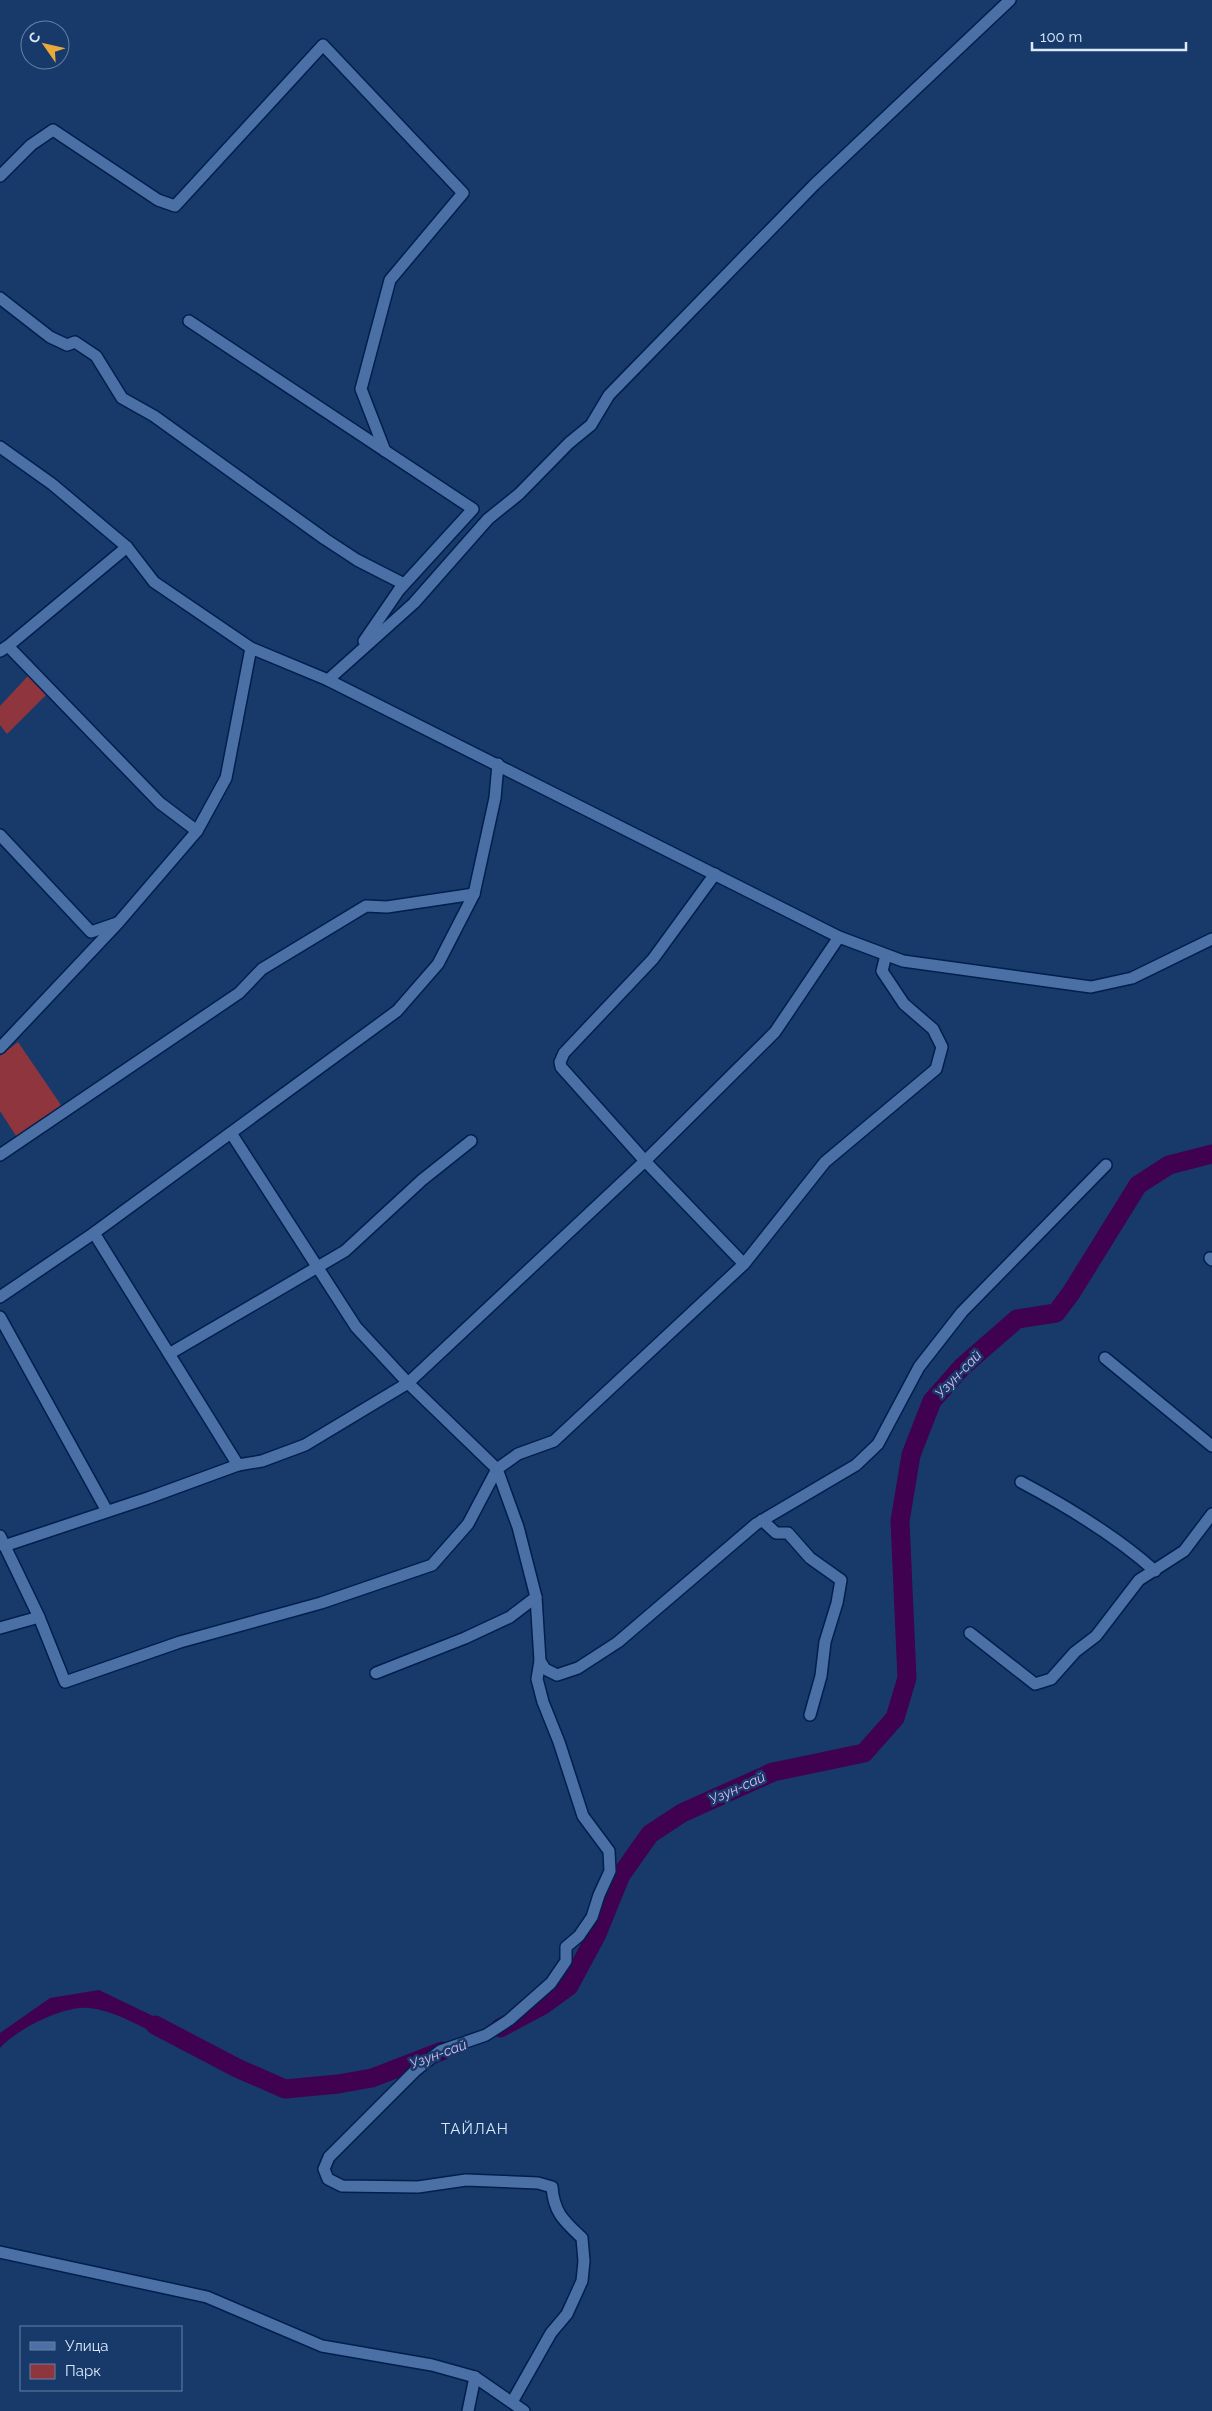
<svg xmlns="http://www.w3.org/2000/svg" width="1212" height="2411" font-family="Raleway,sans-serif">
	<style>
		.green { fill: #8f353e }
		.water { fill: #400151 }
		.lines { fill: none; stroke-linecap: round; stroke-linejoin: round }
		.river { stroke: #400151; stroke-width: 19 }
		.minor-casing { stroke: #001f4d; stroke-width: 14 }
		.minor { stroke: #4b70a5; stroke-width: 11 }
		.labels { text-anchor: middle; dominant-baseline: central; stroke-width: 5; stroke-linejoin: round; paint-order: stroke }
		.water-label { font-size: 14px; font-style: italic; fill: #e2bdef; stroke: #173a6a }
		.quarter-label { font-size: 15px; letter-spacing: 1px; fill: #dce9fb; stroke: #173a6a }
	</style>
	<rect width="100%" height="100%" fill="#173a6a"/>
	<!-- green -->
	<g class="green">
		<polygon points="28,676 48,693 7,734 0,725 0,706"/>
		<polygon points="18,1042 63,1108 18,1139 0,1111 0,1056"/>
	</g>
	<!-- water -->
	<path class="water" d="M99,1990l85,41 -10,12c-26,-12 -56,-32 -85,-35 -25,-3 -72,21 -89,40v-15l50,-35z"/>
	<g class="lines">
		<!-- river -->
		<g class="river">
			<polyline points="155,2025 237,2068 285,2089 338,2084 372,2078 442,2051"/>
			<polyline points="500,2028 543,2005 569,1986 597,1934 621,1875 650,1834 682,1813 773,1772 864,1753 895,1718 907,1678 900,1521 911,1455 932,1401 962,1367 1017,1319 1056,1313 1071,1293 1138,1185 1169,1165 1212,1154"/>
		</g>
		<!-- minor casing -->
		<g class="minor-casing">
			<g id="minor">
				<polyline points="0,176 31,145 53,130 158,200 175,206 323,45 463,193 390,280 361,389 385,451"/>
				<polyline points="0,298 50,337 67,345 75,342 96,356 122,398 154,416 325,539 357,560 404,584"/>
				<polyline points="189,321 473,509 399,590 364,641"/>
				<polyline points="0,447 52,484 127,547 154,582 251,648 328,680 839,937 903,961 1091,987 1132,978 1212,939"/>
				<polyline points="8,646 160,803 197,831"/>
				<polyline points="0,651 8,646 127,547"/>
				<polyline points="328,680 414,603 488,519 519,494 569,443 591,425 609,395 814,185 1010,0"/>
				<polyline points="0,835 91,932 117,923"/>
				<polyline points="715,874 653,959 564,1053 560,1062 561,1067 645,1161 744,1264"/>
				<polyline points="0,1048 118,923 197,831 226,778 251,648"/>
				<polyline points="231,1133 356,1327 408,1383 497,1469 518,1527 536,1597 540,1661 545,1669 557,1675 578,1668 618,1642 756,1524 856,1465 878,1444 919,1367 962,1312 1106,1165"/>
				<polyline points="0,1155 239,993 262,969 366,906 387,907 474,894"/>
				<polyline points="94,1233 238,1465"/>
				<polyline points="1210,1258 1212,1260"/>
				<polyline points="0,1297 94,1233 397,1011 438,964 474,894 495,798 498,764"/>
				<polyline points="0,1317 107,1511"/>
				<polyline points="169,1354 345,1251 422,1180 471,1141"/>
				<polyline points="1105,1358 1212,1446"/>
				<path d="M1021,1482c47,25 94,53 134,89"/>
				<polyline points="762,1520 776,1533 788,1533 810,1558 841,1580 837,1603 825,1642 821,1676 810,1715"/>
				<polyline points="0,1536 39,1617 65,1682 180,1642 321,1603 432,1565 468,1524 497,1469 518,1454 554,1441 744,1264 825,1162 936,1069 942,1047 933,1029 904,1004 882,971 886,955"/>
				<polyline points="4,1546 148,1498 238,1465 262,1461 305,1445 408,1383 645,1161 775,1032 839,937"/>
				<polyline points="0,1628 39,1617"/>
				<polyline points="970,1633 1035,1684 1051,1679 1075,1652 1096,1636 1139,1580 1184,1551 1212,1514"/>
				<polyline points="376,1673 465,1638 510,1617 536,1597"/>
				<polyline points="0,2252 207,2297 322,2346 432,2365 475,2377 524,2411"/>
				<path d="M512,2402l39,-69 16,-19 15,-33 2,-20 -2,-23c-18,-17 -28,-25 -30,-51l-14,-4 -72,-3 -48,7 -76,-1 -14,-7 -4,-10 5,-12 86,-86 25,-20 46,-16 23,-15 42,-37 15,-22v-14l13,-11 13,-19 7,-22 11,-24 -1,-20 -26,-35 -24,-74 -16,-40 -6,-23 3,-18"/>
				<polyline points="468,2411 475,2377"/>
			</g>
		</g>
		<!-- minor -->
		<use href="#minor" class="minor"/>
	</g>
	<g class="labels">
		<!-- water labels -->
		<g class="water-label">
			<text transform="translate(958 1374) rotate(-46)">Узун-сай</text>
			<text transform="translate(737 1788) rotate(-24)">Узун-сай</text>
			<text transform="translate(438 2054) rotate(-20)">Узун-сай</text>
		</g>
		<!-- quarter labels -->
		<g class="quarter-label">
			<text x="475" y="2129">ТАЙЛАН</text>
		</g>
	</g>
	<!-- legend -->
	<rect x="20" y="2326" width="162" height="65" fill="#173a6a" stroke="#6680a4"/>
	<rect x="30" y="2342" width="25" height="8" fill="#4b70a5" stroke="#6680a4"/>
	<text x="65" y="2351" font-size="15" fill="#dce9fb">Улица</text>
	<rect x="30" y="2364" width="25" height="15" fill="#8f353e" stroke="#6680a4"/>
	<text x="65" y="2376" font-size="15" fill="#dce9fb">Парк</text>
	<!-- north arrow -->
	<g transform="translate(45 45) rotate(304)"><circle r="24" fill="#173a6a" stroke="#6680a4"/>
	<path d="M0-4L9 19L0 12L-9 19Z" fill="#eaaa39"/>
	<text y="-8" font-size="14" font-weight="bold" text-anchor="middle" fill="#dce9fb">С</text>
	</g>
	<!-- scale -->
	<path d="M1032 42v8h154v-8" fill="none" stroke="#dce9fb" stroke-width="2.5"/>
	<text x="1040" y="42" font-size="15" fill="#dce9fb" stroke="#173a6a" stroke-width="4" paint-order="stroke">100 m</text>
</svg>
